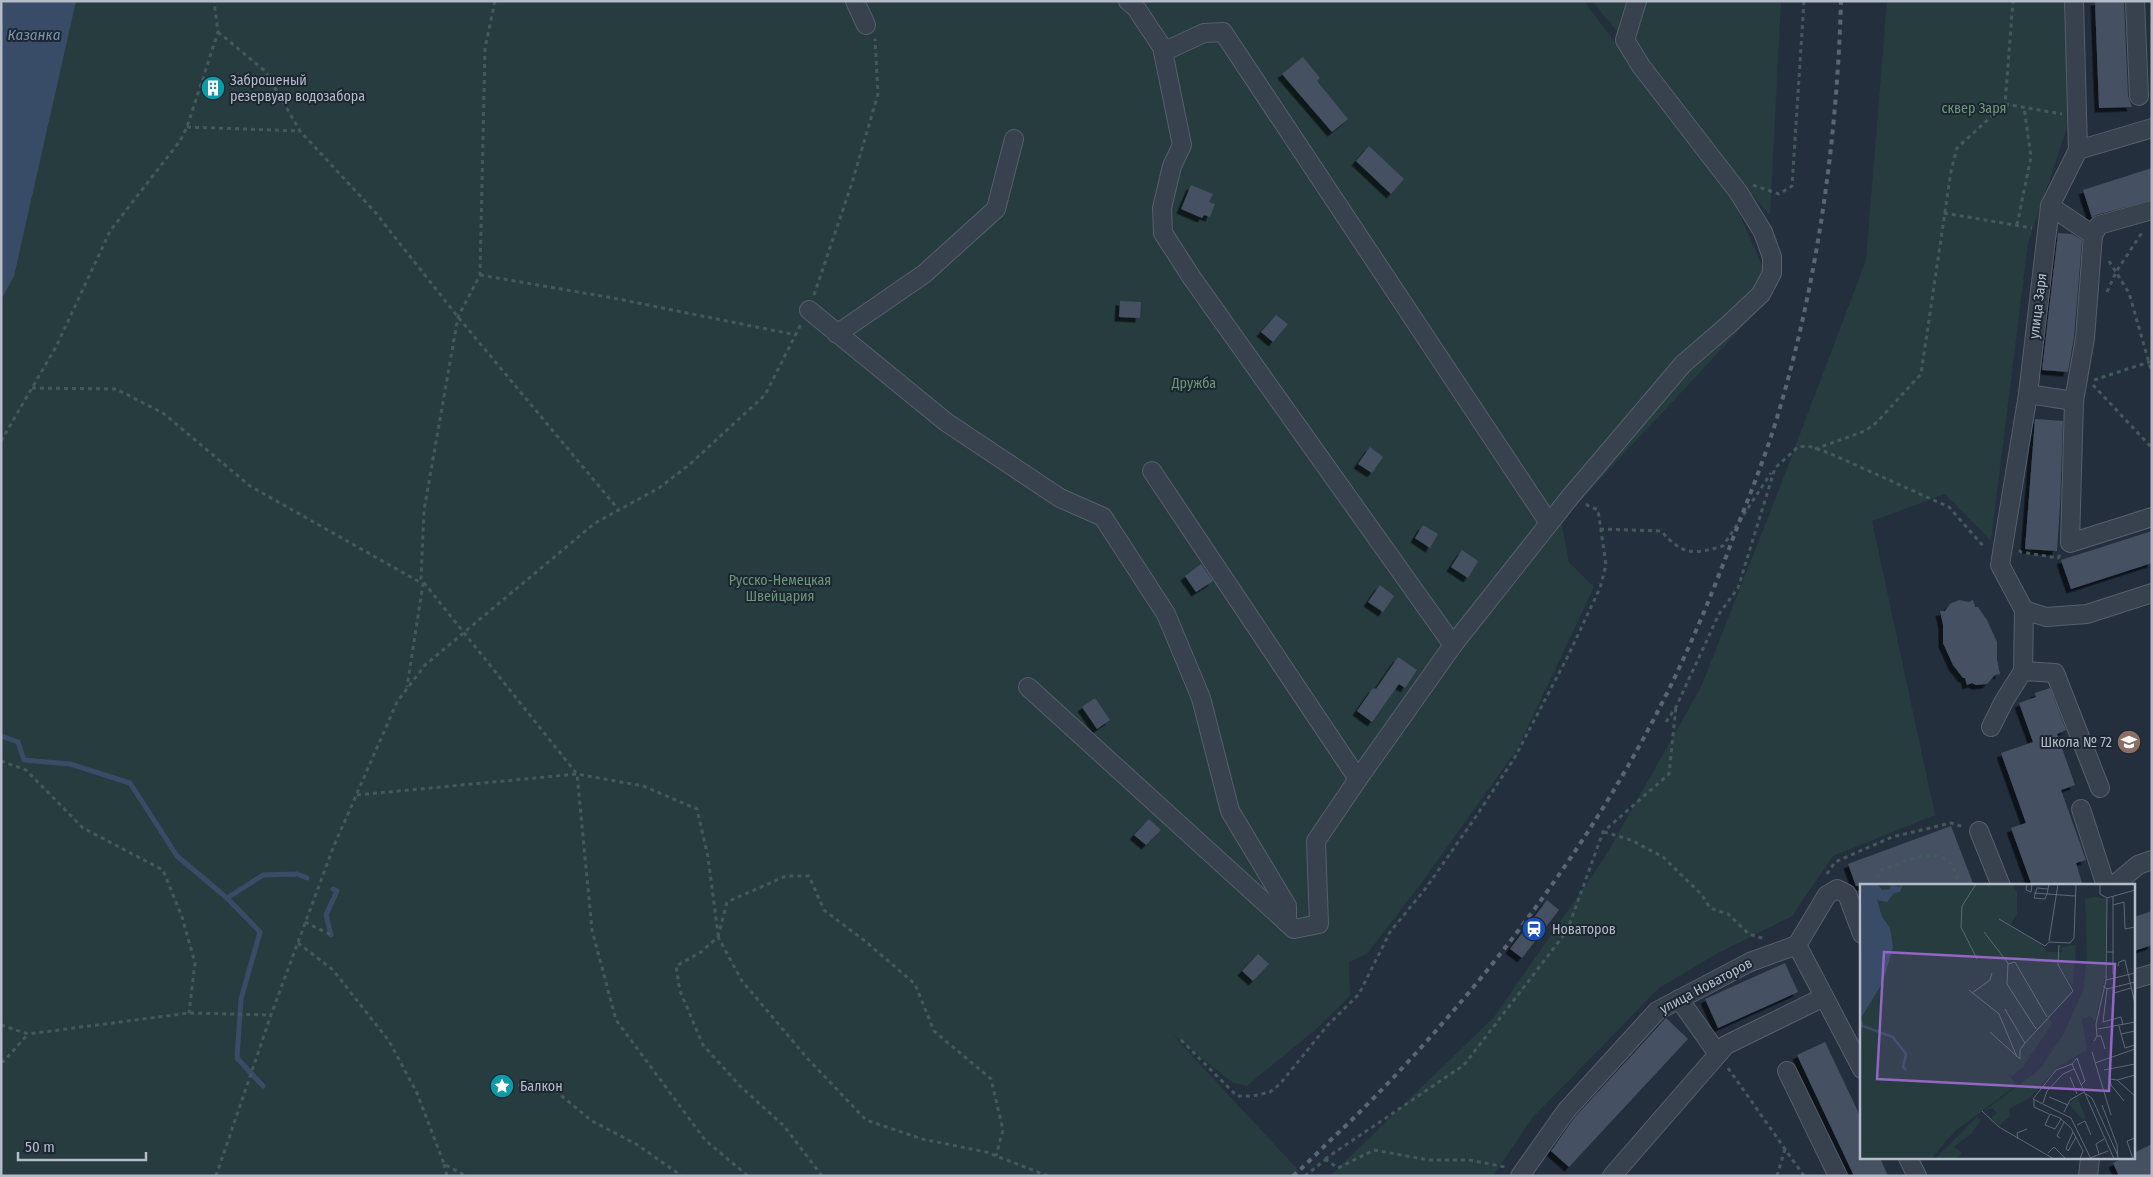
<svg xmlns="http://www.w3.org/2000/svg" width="2153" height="1177" font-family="'Fira Sans Condensed',sans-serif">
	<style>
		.green { fill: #263c3f }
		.water { fill: #394c67 }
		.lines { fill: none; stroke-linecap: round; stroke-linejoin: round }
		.stream { stroke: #394c67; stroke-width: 5 }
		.building { fill: #455162; filter: url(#shadow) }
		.minor-casing { stroke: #565f6c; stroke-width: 20 }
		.path { stroke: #44595c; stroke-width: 3; stroke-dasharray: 4 4; stroke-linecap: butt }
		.minor { stroke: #38414e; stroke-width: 18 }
		.rail { stroke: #5a6575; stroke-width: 4; stroke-dasharray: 5 5; stroke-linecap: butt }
		.labels { text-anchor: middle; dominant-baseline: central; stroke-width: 4; stroke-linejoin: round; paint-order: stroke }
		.poi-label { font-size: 14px; fill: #b4bcc9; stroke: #1d2633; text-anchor: start }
		.park-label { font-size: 14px; fill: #6b9a76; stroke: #1d2633 }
		.street-label { font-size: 14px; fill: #b4bcc9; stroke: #1d2633 }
		.water-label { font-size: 15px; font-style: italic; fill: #7c92b1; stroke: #1d2633 }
		.inset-river { fill: none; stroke: #394c67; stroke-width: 2.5 }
		.inset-road { fill: none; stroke: #5e6776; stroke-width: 1 }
		.view { fill: #9266c3; fill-opacity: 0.15; stroke: #9266c3; stroke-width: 2.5 }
		.inset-edge { fill: none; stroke: #b4bcc9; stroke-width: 2.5 }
	</style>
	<defs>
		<filter id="shadow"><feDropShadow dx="-4.5" dy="4.5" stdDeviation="0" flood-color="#0009"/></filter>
	</defs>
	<rect width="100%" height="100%" fill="#242f3e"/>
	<!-- green -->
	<g class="green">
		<polygon points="1,1 1584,1 1733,199 1774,293 1561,521 1569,562 1594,587 1518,748 1420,885 1367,954 1349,962 1350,996 1316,1029 1247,1086 1233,1083 1173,1035 1299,1171 1293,1176 1,1176"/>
		<polygon points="1592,1 1781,1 1770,216"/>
		<polygon points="1887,1 2064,1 2069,122 2028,243 1991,541 1945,494 1872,521 1935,815 1833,856 1792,916 1718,953 1659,988 1533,1117 1493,1176 1330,1176 1494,1017 1605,857 1701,687 1778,492 1866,260"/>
	</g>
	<!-- water -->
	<polygon class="water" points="1,1 76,1 14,276 1,300"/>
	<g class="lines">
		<!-- stream -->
		<g class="stream">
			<polyline points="1,736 18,742 24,760 70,764 130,783 177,856 227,898 260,932 241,999 237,1058 263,1086"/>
			<polyline points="227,898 263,875 297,874 307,878"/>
			<polyline points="331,935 326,915 337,891 333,889"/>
		</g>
	</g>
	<!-- building -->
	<g class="building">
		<polygon points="2095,1 2124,1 2128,96 2132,107 2099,108"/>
		<polygon points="1303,57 1320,78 1317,81 1348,119 1332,132 1282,74"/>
		<polygon points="1369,146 1404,179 1391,194 1356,161"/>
		<polygon points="2152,168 2152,200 2096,215 2092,218 2083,190"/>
		<polygon points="1191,185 1213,194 1209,202 1215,204 1210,217 1204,215 1202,218 1181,209"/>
		<polygon points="2058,233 2072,234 2082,240 2074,337 2068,372 2042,370"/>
		<polygon points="1120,301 1141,302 1140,318 1119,317"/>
		<polygon points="1276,315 1288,324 1273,342 1261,332"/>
		<polygon points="2035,419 2063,421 2060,504 2057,551 2025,549"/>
		<polygon points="1370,447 1383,457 1372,473 1358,464"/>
		<polygon points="1423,525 1438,534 1430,548 1415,538"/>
		<polygon points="2152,531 2152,563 2071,589 2061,560"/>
		<polygon points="1462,550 1478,561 1468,578 1451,567"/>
		<polygon points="1201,564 1213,581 1196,592 1185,576"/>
		<polygon points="1380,585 1394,596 1383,612 1368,602"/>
		<polygon points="1959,600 1969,602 1973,600 1975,607 1978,607 1987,620 1997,642 1997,660 2000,674 1995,675 1987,684 1976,685 1972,683 1967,685 1965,678 1963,678 1953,665 1943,643 1943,625 1940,611 1945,611 1950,604"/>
		<polygon points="1398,657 1417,670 1405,688 1399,684 1372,722 1357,711 1373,688 1376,689"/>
		<polygon points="2050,688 2066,730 2057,734 2075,785 2061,790 2086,860 2076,863 2083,886 2032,886 2011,828 2026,823 2001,753 2033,742 2019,703 2036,697 2035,693"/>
		<polygon points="1095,698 1110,720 1097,729 1082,707"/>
		<polygon points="1149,819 1161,830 1146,845 1134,835"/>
		<polygon points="1951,826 1974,886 1856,886 1848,864"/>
		<polygon points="1547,900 1559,910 1522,958 1510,949"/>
		<polygon points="2152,911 2152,945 2134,951 2134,917"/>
		<polygon points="1258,954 1269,964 1253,981 1242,971"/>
		<polygon points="1785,963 1798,992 1718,1028 1705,999"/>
		<polygon points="1666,1018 1688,1039 1569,1167 1551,1151 1574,1118"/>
		<polygon points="1825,1042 1862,1120 1862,1158 1880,1158 1888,1176 1854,1176 1797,1055"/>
		<polygon points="2152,1144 2152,1176 2119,1176 2113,1163 2123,1158 2134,1158 2134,1153"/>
	</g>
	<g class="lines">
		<!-- minor casing -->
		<g class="minor-casing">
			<g id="minor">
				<polyline points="855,1 866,25"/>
				<polyline points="1128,1 1136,8 1162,47 1182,145 1172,166 1162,208 1163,233 1192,278 1453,645"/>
				<polyline points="2135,1 2139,96"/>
				<polyline points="1163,52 1204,33 1223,32 1549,523"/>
				<polyline points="2078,150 2152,128"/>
				<polyline points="2050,206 2093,235 2099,225 2152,210"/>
				<polyline points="2093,235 2085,338 2074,401 2070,543 2152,517"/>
				<polyline points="809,310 946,422 1060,498 1103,517 1166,614 1201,698 1230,811 1287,906 1287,923"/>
				<polyline points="837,334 924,274 996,209 1014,139"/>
				<polyline points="2028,394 2074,401"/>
				<polyline points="1152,471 1358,779"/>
				<polyline points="2024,610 2046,617 2087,614 2152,593"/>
				<polyline points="2023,671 2055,673 2100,788"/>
				<polyline points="1028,687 1294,929 1319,924 1316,841 1358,779 1453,645 1570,497 1683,364 1727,326 1761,294 1772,273 1772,257 1763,232 1739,193 1641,66 1625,40 1637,1"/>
				<polyline points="1991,727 2004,701 2023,671 2024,610 2000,565 2028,394 2050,206 2078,150 2074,1"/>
				<polyline points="2081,809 2106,886"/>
				<polyline points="1979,831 2001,886"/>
				<polyline points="2113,886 2138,865 2152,860"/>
				<polyline points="1797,945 1862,1069"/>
				<polyline points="1797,945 1827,895 1837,889 1847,894 1862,934"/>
				<polyline points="2134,979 2152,974"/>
				<polyline points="1679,999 1718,1054"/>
				<polyline points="1787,1071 1838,1176"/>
				<polyline points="1908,1158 1917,1176"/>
				<polyline points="1520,1176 1566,1111 1657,1011 1750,962 1797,945"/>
				<polyline points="1612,1176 1726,1045 1824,997"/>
				<polyline points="2088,1176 2090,1158"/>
			</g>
		</g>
		<!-- path -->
		<g class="path">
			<polyline points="495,1 485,48 480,275 458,317 424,510 421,579 577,774 592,930 616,1020 705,1140 748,1176"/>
			<polyline points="218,32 265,71 300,131 375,212 458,317 618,509"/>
			<polyline points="2005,104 2062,114"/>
			<polyline points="187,127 300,131"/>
			<polyline points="1753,185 1779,194 1792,186 1804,1"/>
			<polyline points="1944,213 2032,228"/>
			<polyline points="2017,225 2031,157 2024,107"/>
			<polyline points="2109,261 2129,293 2152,373"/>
			<polyline points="480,275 613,298 796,335"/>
			<polyline points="2107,292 2116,272 2143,231"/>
			<polyline points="814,295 852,183 878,94 875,39"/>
			<polyline points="2094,380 2152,361"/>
			<polyline points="2093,385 2152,448"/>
			<polyline points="32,388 116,389 163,413 250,486 423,584 407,687"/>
			<polyline points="1,441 57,345 110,231 180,141 187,127 218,32 214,1"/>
			<polyline points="1815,449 1865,431 1877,422 1921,374 1951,171 1957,148 2005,104 2013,1"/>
			<path d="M1600,529l61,2c22,24 31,24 62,15l48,-73"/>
			<polyline points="2019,550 2021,552 2058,558 2060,555"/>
			<polyline points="1666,722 1676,707 1719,614 1738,588 1775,468 1798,447 1808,446 1829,453 1949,507 1985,548"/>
			<polyline points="1,761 26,770 83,828 163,870 182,917 195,963 189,1013"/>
			<polyline points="357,795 577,774 643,786 697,809 708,857 718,934"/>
			<polyline points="1604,832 1631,840 1663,857 1702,895 1710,908 1728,914 1749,934 1765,939"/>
			<polyline points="1827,874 1835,862 1892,837 1951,823 1964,827"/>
			<path d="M1881,886l-3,-10 4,-6c19,-6 52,-25 68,-7 5,6 7,15 9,23"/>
			<polyline points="1970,886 1976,886"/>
			<polyline points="305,922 331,935"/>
			<polyline points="718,937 727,902 786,876 809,876 824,910 865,941 915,984 934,1031 991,1079 1003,1130 996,1156"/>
			<polyline points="298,943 333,970 389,1041 417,1093 444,1164 466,1176"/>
			<polyline points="1,1025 28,1034 189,1013 270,1015"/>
			<polyline points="1181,1040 1237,1096 1253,1096 1270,1092 1280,1084 1327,1026 1359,994 1390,932 1426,888 1477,815 1515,757 1568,656 1600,588 1606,565 1598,510 1585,504"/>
			<polyline points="1,1062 4,1061 28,1034"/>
			<polyline points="1728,1068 1804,1176"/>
			<polyline points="502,1086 546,1083 592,1121 636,1144 682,1176"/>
			<polyline points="1325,1159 1464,1065 1567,931 1603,832 1669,774 1676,707"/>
			<polyline points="1325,1159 1338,1168 1374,1150 1429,1160 1469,1160 1505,1167"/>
			<polyline points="444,1164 447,1176"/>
			<polyline points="216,1176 271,1015 333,848 397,702 425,665 595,523 659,488 689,465 765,395 801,324"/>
			<polyline points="822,1176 784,1126 740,1086 703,1045 680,991 676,966 701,952 718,937 742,981 808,1059 866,1120 922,1139 986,1152 1048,1176"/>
			<polyline points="1305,1176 1325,1160"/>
			<polyline points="1777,1176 1785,1149"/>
		</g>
		<!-- minor -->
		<use href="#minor" class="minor"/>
		<!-- rail -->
		<path class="rail" d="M1293,1176c15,-13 29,-28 44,-42 34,-32 66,-66 97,-101 87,-98 165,-207 225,-324 31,-60 56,-122 79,-184 15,-38 30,-76 41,-114 39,-132 58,-272 62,-410"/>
	</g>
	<!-- icons -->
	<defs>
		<g id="building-disc" transform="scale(1.25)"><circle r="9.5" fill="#0f9aa8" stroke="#1d2633"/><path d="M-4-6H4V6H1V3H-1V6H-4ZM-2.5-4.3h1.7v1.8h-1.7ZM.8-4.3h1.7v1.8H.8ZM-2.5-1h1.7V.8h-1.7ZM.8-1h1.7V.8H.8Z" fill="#fff"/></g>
		<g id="school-disc" transform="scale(1.25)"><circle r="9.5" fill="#8d6e63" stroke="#1d2633"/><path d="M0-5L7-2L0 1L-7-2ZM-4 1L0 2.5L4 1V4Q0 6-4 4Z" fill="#fff"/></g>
		<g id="station-disc" transform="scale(1.25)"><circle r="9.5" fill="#1a4fb4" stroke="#1d2633"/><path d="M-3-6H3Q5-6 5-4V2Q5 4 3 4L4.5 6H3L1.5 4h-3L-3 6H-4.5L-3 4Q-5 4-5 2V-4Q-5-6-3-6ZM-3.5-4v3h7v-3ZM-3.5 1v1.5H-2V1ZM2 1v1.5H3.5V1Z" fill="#fff"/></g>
		<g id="sight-disc" transform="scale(1.25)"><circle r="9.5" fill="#0f9aa8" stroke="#1d2633"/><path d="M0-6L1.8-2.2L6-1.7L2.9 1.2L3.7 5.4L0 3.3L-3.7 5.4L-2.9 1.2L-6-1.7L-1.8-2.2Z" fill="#fff"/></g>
	</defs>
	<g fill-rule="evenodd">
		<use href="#building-disc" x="213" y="88"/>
		<use href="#school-disc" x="2129" y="742"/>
		<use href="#station-disc" x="1534" y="929"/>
		<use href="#sight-disc" x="502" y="1086"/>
	</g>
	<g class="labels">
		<!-- poi labels -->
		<g class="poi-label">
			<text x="230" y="80">Заброшеный<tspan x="230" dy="16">резервуар водозабора</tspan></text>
			<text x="2112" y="742" text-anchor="end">Школа № 72</text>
			<text x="1552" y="929">Новаторов</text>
			<text x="520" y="1086">Балкон</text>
		</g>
		<!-- park labels -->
		<g class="park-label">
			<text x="1974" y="108">сквер Заря</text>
			<text x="1194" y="383">Дружба</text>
			<text x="780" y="580">Русско-Немецкая<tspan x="780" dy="16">Швейцария</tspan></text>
		</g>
		<!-- street labels -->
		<g class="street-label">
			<text transform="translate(2038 306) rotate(-83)">улица Заря</text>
			<text transform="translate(1706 986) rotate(-28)">улица Новаторов</text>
		</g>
		<!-- water labels -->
		<g class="water-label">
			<text x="34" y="35">Казанка</text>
		</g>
	</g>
	<!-- overview -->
	<g transform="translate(1860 884)">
		<rect width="275" height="275" fill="#242f3e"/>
		<path d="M0,0h153l4,9v20l-6,12 31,20 5,7h15l-1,-5 15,-2 -3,40 -16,-20 16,28 -24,24 3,7 -29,43 -11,9 -5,-3 10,12 -62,46 -24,28h-71zM234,13l13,2 -2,78 -10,44 -5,-5 -8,3 5,31 -31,18 -25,29 -22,12 1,7 -11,10 -8,-8 6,-5 -5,-5 -8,3 55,-41 24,-35 20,-45 4,-31 -2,-60zM217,213l9,21 -3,2 -14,-16zM117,233l4,3 -9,13 -18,14 8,6 -5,6h-22z" fill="#263c3f"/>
		<path d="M2,0h16l4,6 8,-1 1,-5 8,3 4,-3 -3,8 -6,1 -7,9 -10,-2 5,17 8,11 3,19 -10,35 -22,36 3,8 -4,3z" fill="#394c67"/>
		<path class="inset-river" d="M0,141l33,12 13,17 -3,13 3,3"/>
		<path class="inset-road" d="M116,0l-14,22 -1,21 16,32M167,0l-1,6 5,2 1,-8M240,0v10l7,4M188,5l-11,-1 -3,10 11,1 2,-5 2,-10M174,9l41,3M247,14l28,-8M253,21l11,-3 1,27 10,-2M139,35l46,27 4,-4M124,48l24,31 -1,21 29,45M189,57l9,-57M189,58l21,1 4,-5 2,-54M247,68h6v-56M148,80l7,-2 32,55M258,82l1,-4 6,-2 10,44M253,90v-22M246,96l29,-7M243,102l4,3 28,-7M247,105l-4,33 18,-5 2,8M109,106l30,24 18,43M112,109l18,-13 2,-7M254,109l17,-5M145,125l20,34M259,142l2,8 14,-3M238,145l37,-7M130,148l30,27v-9l5,-7 48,-52 -15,-26 1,-20M261,150l4,14 10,-3M237,152h4l4,13M234,157l3,-5 -1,-12 10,-44 1,-82M232,168l19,63M235,179l40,-14M212,180l-16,6 -23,29 38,19 20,41M212,180l42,95M212,180l5,-6 8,23 -4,4M244,186l31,-6M275,191l-18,5 18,16M210,193l7,17M257,196l-7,-1 1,6 13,16M226,210l6,4 26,58M189,213l19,8M174,215v8l15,7M183,219l4,-12 16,-17 11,-5M242,221l15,40 1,14M122,227l17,16 55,32M204,228l6,-12 14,-8M201,235l-6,10 -10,-4 5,-11 10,4 1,1 10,9 12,23 -3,8M217,241l8,-4 6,14M213,248l-7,16 2,3 8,-14M200,254l-3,-2 7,-14M158,255l-1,-6 10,-4M188,269l6,-6 12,12M239,270l-3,-10 8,-5M230,274l18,-7M273,275l-6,-18 8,-3"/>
		<path class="view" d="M24,68l231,12 -6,127 -232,-12z"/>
		<rect width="275" height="275" class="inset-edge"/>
	</g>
	<!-- border -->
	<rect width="2153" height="1177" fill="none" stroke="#b4bcc9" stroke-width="5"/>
	<!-- scale -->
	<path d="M18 1152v8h128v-8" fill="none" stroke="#b4bcc9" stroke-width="2.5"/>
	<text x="25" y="1152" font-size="15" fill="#b4bcc9" stroke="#1d2633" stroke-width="4" paint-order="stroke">50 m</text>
</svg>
